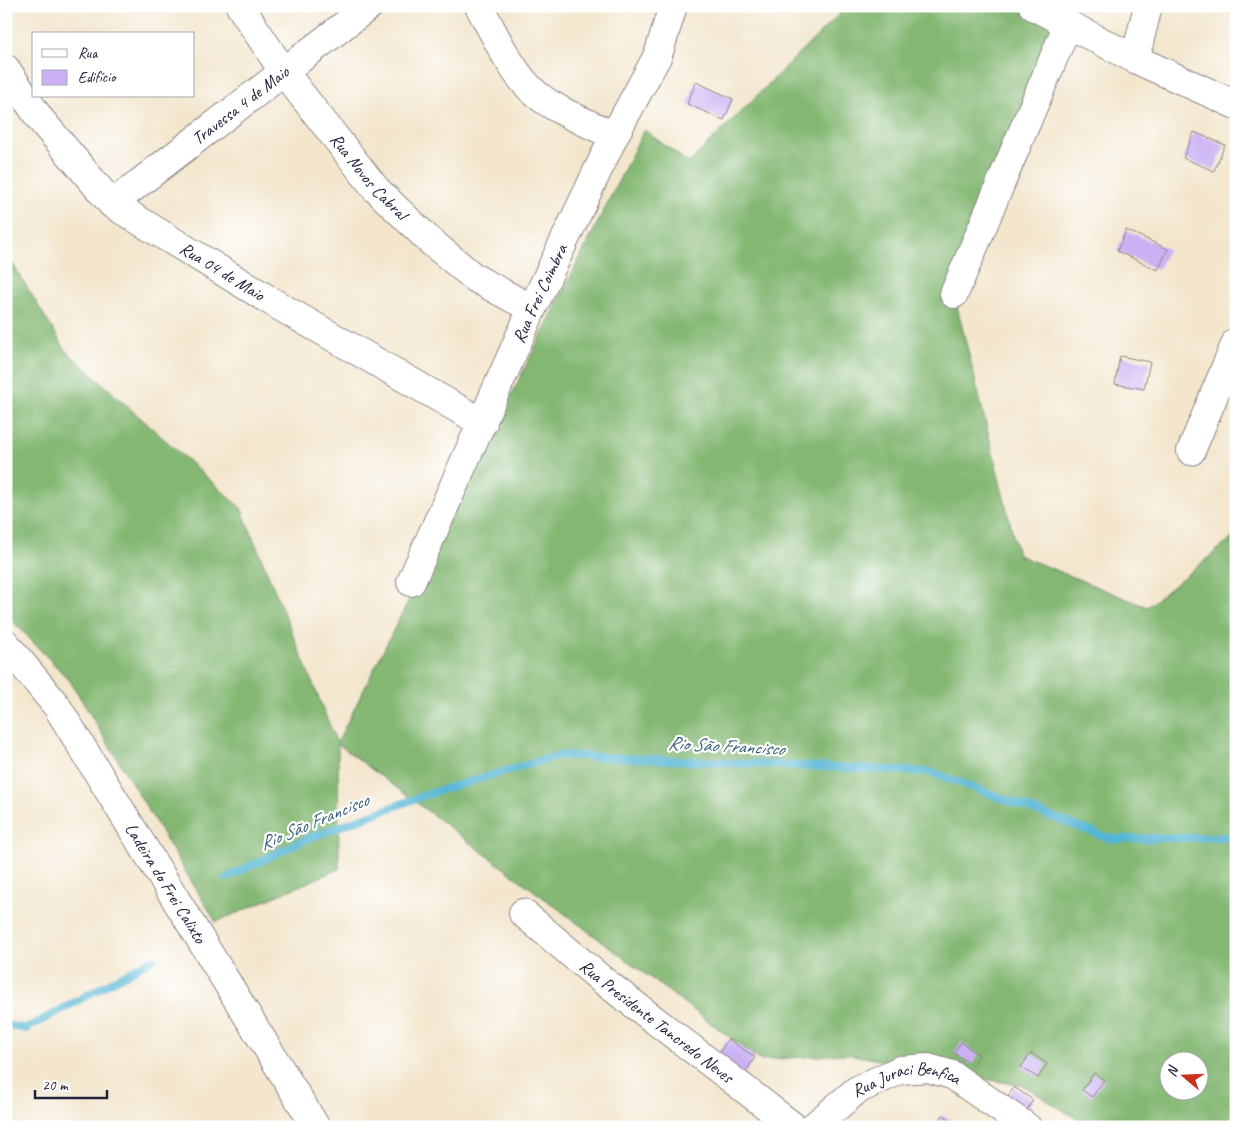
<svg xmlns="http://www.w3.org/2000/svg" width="1242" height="1133" font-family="Caveat,sans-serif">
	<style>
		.forest { fill: #83b772; stroke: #526c56; fill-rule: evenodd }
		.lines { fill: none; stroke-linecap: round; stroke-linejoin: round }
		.stream { stroke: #55b6d4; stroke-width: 8 }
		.building { fill: #cbb1f3 }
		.street-casing { stroke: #8a8484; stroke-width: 30 }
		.secondary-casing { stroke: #8a8484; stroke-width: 30 }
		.street { stroke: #fff; stroke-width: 28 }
		.secondary { stroke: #fff; stroke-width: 28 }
		.labels { text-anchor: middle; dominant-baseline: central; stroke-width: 4.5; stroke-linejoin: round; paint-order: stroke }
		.street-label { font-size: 18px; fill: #22223b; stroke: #fff }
		.water-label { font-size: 19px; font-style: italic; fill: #365d78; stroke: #fff }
	</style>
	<rect width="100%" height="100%" fill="#fff"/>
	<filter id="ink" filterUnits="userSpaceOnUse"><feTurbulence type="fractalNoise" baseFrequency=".02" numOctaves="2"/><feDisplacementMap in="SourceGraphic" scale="10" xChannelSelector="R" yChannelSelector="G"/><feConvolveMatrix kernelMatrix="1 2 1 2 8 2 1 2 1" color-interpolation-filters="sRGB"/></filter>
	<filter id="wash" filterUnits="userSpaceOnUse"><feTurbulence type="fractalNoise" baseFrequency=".0096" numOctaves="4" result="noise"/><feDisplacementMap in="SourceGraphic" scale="20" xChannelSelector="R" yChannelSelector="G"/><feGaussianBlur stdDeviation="1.12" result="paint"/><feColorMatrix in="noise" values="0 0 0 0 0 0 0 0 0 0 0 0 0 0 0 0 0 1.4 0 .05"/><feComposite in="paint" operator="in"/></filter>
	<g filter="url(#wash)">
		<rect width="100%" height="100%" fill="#f3e6cd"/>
		<!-- forest -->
		<path class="forest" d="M833,6h200l35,18 -114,270 64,261 129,52 89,-72v592h-146l-66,-41 -178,-32 -86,6 -422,-316 1,125 -123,53 -146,-241 -64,-67v-370l5,17 55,90 175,157 96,235 307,-613 45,33 152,-151zM1170,1060h30v30h-30z"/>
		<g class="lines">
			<!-- stream -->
			<g class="stream">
				<polyline points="226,878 306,839 431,793 560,755 931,772 1111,839 1236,837"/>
				<polyline points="6,1025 26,1029 153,959"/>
			</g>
		</g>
		<g id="blocks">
			<!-- building -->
			<g class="building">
				<polygon points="696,82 733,99 724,120 687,104"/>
				<polygon points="1194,132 1225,145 1214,171 1183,158"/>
				<polygon points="1126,230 1168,249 1158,270 1117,251"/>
				<polygon points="1120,356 1150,362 1144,389 1115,384"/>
				<polygon points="728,1039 755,1057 744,1075 717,1056"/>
				<polygon points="961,1042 979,1055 972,1065 954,1053"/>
				<polygon points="1031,1053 1047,1064 1038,1078 1021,1067"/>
				<polygon points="1094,1073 1104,1080 1092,1097 1082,1090"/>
				<polygon points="1014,1087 1033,1100 1024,1114 1005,1101"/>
				<polygon points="943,1115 961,1127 935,1127"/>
			</g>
		</g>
	</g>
	<g filter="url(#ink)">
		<use href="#blocks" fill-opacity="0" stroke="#8a8484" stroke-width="1"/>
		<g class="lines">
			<!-- street casing -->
			<g class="street-casing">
				<g id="street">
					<path id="s1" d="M240,6l43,65 93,118 54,52 45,37 57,31"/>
					<path d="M479,6c15,27 33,68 57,88 22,18 53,29 78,42"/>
					<polyline points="1033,6 1135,59 1236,105"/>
					<polyline points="1135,59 1148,6"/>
					<path id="s2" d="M6,69l34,50 72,85 167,102 204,117"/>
					<path id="s3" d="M112,204l257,-198"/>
					<polyline points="954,294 1068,24"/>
					<polyline points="1191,451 1236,342"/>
					<path id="s4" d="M411,582l121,-273 82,-173 44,-81 15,-49"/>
					<path id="s5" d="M523,913l78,66 193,148"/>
					<path id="s6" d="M813,1127l44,-37 43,-20 28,-2 24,7 75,52"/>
				</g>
			</g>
			<!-- secondary casing -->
			<g class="secondary-casing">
				<g id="secondary">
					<path id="s7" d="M6,644l50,61 260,422"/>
				</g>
			</g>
			<!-- street -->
			<use href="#street" class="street"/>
			<!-- secondary -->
			<use href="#secondary" class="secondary"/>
		</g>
	</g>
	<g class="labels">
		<!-- street labels -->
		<g class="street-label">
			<text stroke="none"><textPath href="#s3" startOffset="162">Travessa 4 de Maio</textPath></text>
			<text stroke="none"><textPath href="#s1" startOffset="214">Rua Novos Cabral</textPath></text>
			<text stroke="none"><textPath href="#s2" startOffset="301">Rua 04 de Maio</textPath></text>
			<text stroke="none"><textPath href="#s4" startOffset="316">Rua Frei Coimbra</textPath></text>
			<text stroke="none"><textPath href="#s7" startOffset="288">Ladeira do Frei Calixto</textPath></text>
			<text stroke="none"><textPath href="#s5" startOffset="172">Rua Presidente Tancredo Neves</textPath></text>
			<text stroke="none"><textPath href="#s6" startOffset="110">Rua Juraci Benfica</textPath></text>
		</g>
		<!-- water labels -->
		<g class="water-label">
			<text transform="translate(726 746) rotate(3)">Rio São Francisco</text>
			<text transform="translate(314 822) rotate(-23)">Rio São Francisco</text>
		</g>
	</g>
	<!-- margin -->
	<rect width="1242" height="1133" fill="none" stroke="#fff" stroke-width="25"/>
	<!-- legend -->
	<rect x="32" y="32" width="162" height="65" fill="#ffffff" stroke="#a7a7b1"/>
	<rect x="42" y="49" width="25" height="8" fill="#ffffff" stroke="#a7a7b1"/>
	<text x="78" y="58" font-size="15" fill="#22223b">Rua</text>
	<rect x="42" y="70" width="25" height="15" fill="#cbb1f3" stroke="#a7a7b1"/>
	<text x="78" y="82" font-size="15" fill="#22223b">Edifício</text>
	<!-- north arrow -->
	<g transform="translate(1184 1076) rotate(289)"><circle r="24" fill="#ffffff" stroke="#a7a7b1"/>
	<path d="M0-4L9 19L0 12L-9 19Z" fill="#c8321e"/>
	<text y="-8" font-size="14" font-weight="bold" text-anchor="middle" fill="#22223b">N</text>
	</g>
	<!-- scale -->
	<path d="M35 1090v8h72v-8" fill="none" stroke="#22223b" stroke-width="2.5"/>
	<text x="42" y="1090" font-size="15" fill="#22223b" stroke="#ffffff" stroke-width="4" paint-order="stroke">20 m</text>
</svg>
